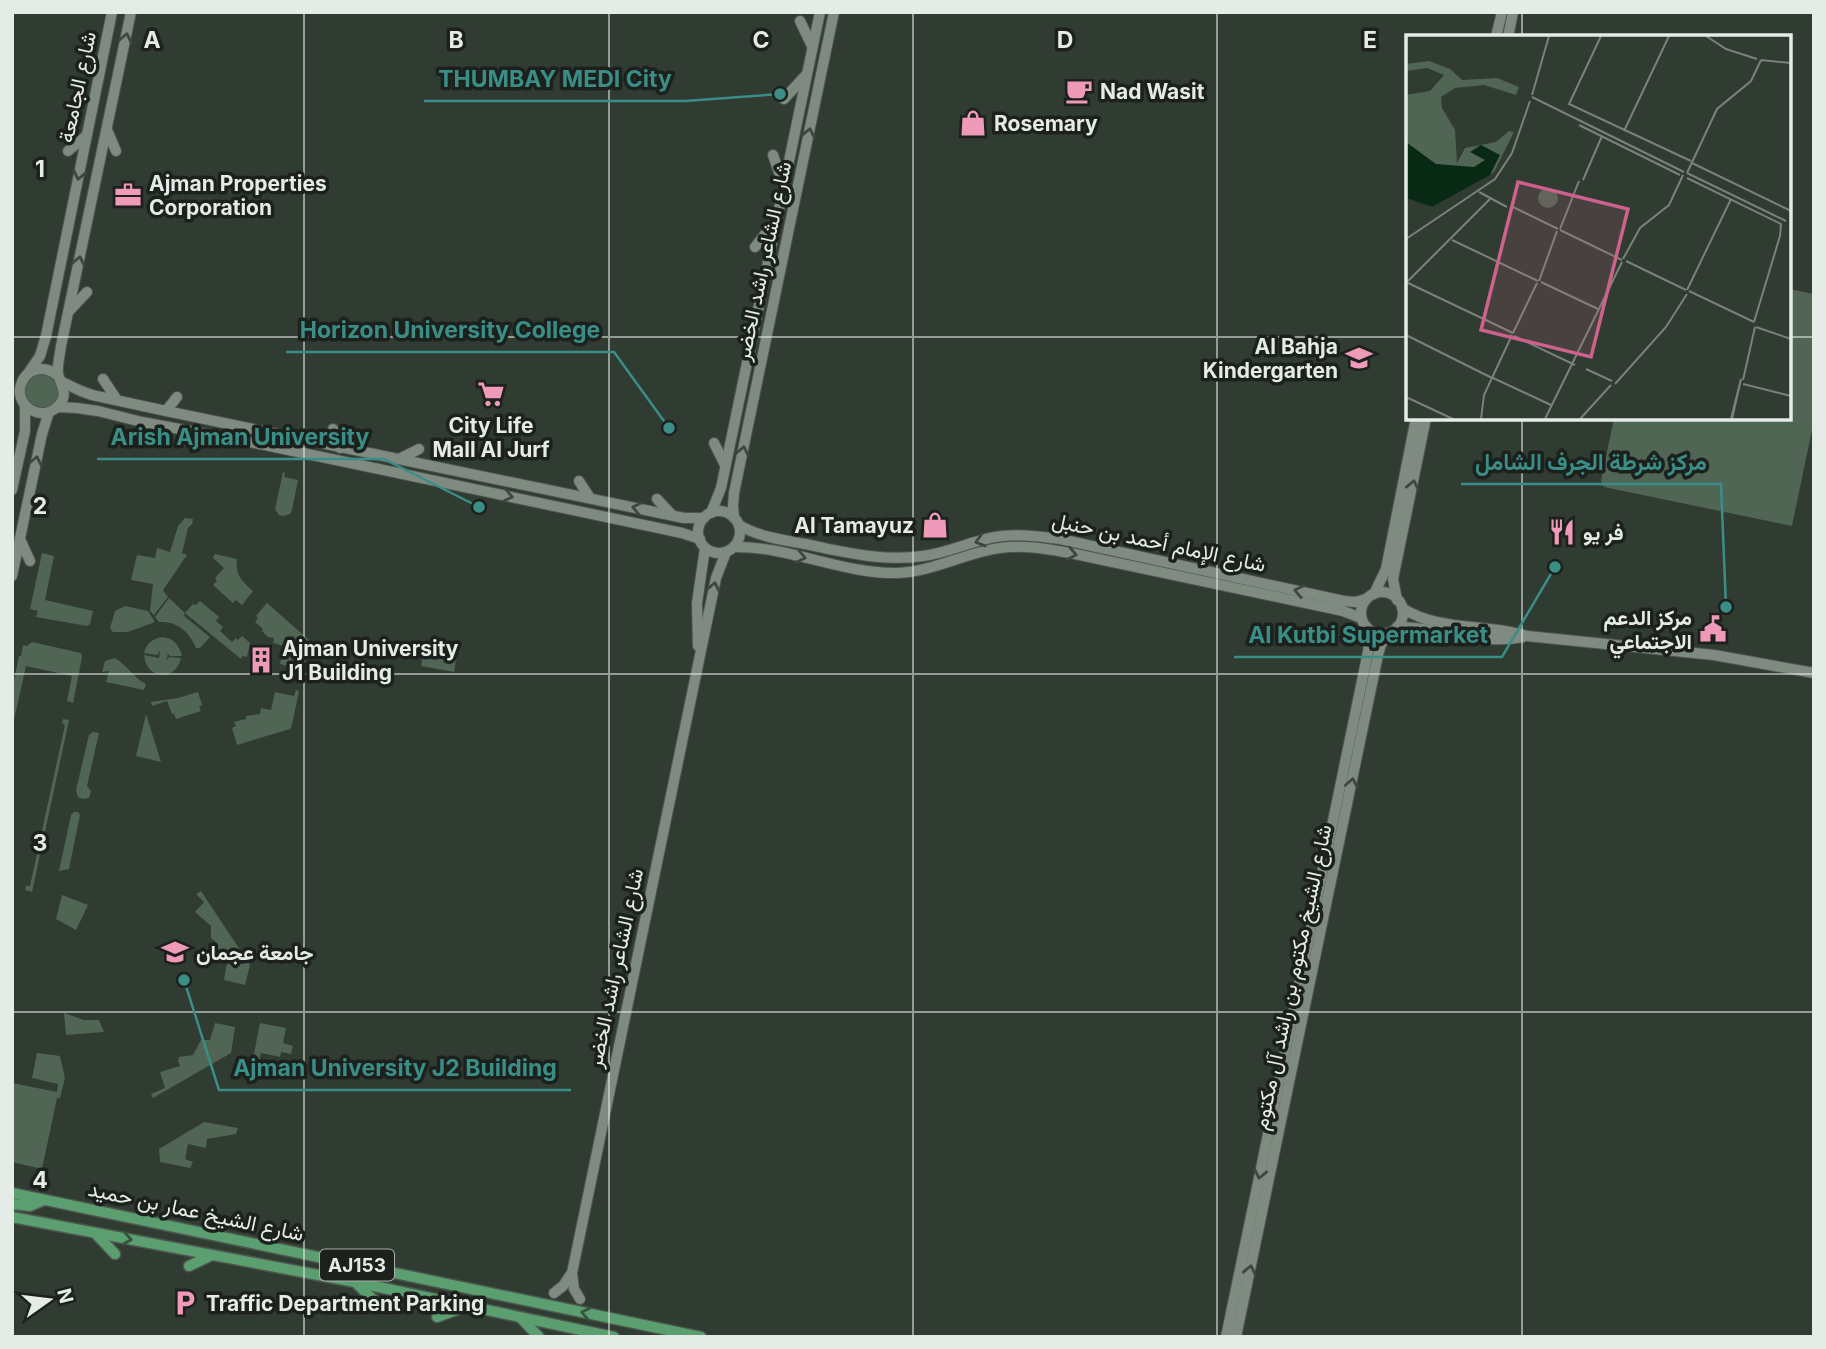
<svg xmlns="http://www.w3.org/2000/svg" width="1826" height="1349" font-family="Inter,Vazirmatn,sans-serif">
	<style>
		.green { fill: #516555 }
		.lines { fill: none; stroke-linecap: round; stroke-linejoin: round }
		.secondary-casing { stroke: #4d574f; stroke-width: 12 }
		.primary-casing { stroke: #4d574f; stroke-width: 13 }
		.secondary { stroke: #7f8b81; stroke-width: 10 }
		.primary { stroke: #5b9f71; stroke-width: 10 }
		.oneway { stroke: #3f4640 }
		.oneway2 { stroke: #35533f }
		.grid { fill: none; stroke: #e5ece7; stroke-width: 2; stroke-opacity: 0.55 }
		.labels { text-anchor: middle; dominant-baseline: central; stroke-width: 7; stroke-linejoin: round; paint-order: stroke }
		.shield { fill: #1c211d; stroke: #a9afaa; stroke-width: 2 }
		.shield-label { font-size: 19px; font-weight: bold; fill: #e5ece7 }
		.street-label { font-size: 21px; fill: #e5ece7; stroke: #1c211d }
		.poi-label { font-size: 21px; font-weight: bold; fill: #e5ece7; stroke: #1c211d; text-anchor: start }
		.inset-road { fill: none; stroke: #78827a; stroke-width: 2 }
		.view { fill: #ce628c; fill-opacity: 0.15; stroke: #ce628c; stroke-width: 3.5 }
		.inset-edge { fill: none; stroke: #e5ece7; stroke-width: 3.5 }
		.grid-label { font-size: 23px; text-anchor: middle; font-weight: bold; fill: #e5ece7; stroke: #1c211d; stroke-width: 7; stroke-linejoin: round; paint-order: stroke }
		.leader { fill: none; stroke: #3a8e86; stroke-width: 2.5 }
		.callout-dot { fill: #3a8e86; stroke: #1c211d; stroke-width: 2.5 }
		.callout-label { font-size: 23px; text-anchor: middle; font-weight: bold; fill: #3a8e86; stroke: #1c211d; stroke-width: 7; stroke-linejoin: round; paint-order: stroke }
	</style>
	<rect width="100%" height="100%" fill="#303b32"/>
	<!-- green -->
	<g class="green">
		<polygon points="1789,289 1814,294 1814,420 1792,526 1604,487 1601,481 1614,418 1789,418"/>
		<polygon points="42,372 54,376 62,392 57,404 42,411 26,401 23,386 31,375"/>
		<polygon points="283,472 285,473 284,477 298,480 292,510 290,514 283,516 279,515 275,509"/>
		<polygon points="185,518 193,519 192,524 188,528 182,553 187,555 163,590 168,597 154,615 150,611 153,584 131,580 137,555 155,558 157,548 170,552 178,526"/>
		<polygon points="42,553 54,556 45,600 93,611 90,624 87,626 36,617 38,611 30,609"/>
		<path d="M215,554l22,5c-2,16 5,22 16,32l-11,14 -6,-5 -3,3 -20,-18 4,-4 -2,-3 9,-10 -11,-10z"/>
		<path d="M169,598l16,15 8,-9 3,1 4,-4 19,16 -3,4 7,6 -3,4 12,11 4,-4 2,2 4,-4 8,7 -3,14 -5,-1 -1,3 -56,-46 -1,3 26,21 -10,11h-4c-7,-17 -19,-27 -37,-26l-4,-5z"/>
		<polygon points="267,603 309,640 302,677 299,676 300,670 280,664 284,646 273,643 274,638 268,637 262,631 263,629 255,622 258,618 256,616"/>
		<polygon points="125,606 148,611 155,622 128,632 113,632 110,628 115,611"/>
		<path d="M162,637c12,1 17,8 20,19h-12l-5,-5 3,4 -2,5 4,-3 11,1c-5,24 -35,22 -37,-3l15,3 1,-7 -3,4 -13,-2c3,-10 8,-14 18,-16z"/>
		<polygon points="32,642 81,653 82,657 73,703 67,701 72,676 26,666 12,729 12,690 19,656 21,656 23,645 27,646"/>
		<polygon points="424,649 457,655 454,672 421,666"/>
		<path d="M115,658c12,7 19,20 31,26l-2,6 -38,-8 3,-11 -7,1 3,-11z"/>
		<polygon points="296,690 299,691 292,725 290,729 237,745 232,728 236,726 234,722 246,719 246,716 260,714 261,708 271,710 275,692 294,696"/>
		<polygon points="198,692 202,705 199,707 201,711 176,719 174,714 172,714 167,701 152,706 151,702 178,698"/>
		<polygon points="146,714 161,762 136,756"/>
		<polygon points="63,719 69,720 32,892 25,890 26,886 30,886 65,725 62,723"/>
		<polygon points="93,732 99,733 87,786 91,791 89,798 83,799 78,797 76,790 89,735"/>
		<polygon points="74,812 78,812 80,815 69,869 59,871 71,815"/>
		<polygon points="201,891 250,965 245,985 224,980 227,963 219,957 218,944 211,938 211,926 195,912 204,902 196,894"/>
		<polygon points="62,895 88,905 76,930 56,919"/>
		<polygon points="64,1013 84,1020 99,1020 104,1032 66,1035"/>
		<polygon points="215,1023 235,1027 231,1053 153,1098 151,1094 165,1088 160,1072 180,1066 178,1061 179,1057 193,1055 201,1040 210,1040"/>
		<polygon points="260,1023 286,1028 283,1043 293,1046 291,1054 281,1052 280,1057 261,1053 259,1061 253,1059"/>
		<polygon points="37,1053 60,1056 65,1078 60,1098 57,1098 42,1169 12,1162 12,1083 57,1092 58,1084 32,1078"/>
		<polygon points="204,1122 238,1128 236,1134 207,1139 206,1148 188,1144 185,1159 193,1162 190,1168 160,1162 159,1149"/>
	</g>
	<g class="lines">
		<!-- secondary casing -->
		<g class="secondary-casing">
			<g id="secondary">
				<polyline points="800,21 812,46"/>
				<polyline points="1496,37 1502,12"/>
				<polyline points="1508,37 1513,12"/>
				<polyline points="88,54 99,77"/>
				<polyline points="784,99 806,75"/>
				<polyline points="107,130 116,151"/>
				<polyline points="68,151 86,136"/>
				<polyline points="773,155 783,184"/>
				<polyline points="755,247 774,223"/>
				<polyline points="70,310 87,292"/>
				<polyline points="29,372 40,356 46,336 112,12"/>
				<path d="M58,376c-11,-10 -29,-10 -36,6 -10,20 16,41 34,26 15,-13 4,-22 2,-35 -1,-8 2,-18 3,-27l70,-334"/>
				<polyline points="103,379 117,400"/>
				<polyline points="62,382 81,391 92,395 166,411 684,518 704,518"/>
				<polyline points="57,407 77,408 98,411 142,422 260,444 682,533 700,539"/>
				<polyline points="166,411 177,397"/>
				<polyline points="333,429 340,448"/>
				<polyline points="714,443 725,465"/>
				<polyline points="399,459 419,449"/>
				<polyline points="579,481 590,498"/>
				<polyline points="12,490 25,431 25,406"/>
				<polyline points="657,499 672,515"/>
				<circle cx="719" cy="532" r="21"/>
				<polyline points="711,513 721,488 820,12"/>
				<polyline points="734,518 733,506 734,493 834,12"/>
				<path d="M739,525c20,12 44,15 66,19 40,8 77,18 118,12 23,-3 44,-13 67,-18 23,-5 47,-2 70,1l284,62 11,1 11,-3"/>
				<polyline points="20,539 30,561"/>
				<path d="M734,547c55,-1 108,27 163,26 31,-1 58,-15 88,-22 31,-8 59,-3 90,3l268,57 18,7"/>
				<polyline points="12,576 42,434 49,412"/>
				<circle cx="1382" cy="613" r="21"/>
				<polyline points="1374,594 1386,569 1416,418"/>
				<polyline points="1397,600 1393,579 1426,418"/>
				<path d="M1402,608c37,24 85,15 125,28l187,19 100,18"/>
				<path d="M1397,627c43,-1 84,19 126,10"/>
				<polyline points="698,646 697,603 705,548"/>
				<polyline points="554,1293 563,1286 571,1274"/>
				<polyline points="580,1299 574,1289 572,1273 716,578 726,552"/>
				<polyline points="1226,1337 1368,652 1369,642 1366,627"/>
				<polyline points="1236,1337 1378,655 1381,644 1394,631"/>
			</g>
		</g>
		<!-- primary casing -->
		<g class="primary-casing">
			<g id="primary">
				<polyline points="12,1193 701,1337"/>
				<polyline points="12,1204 30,1206 44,1200"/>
				<polyline points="12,1217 355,1282 614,1337"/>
				<polyline points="96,1234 115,1254"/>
				<polyline points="189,1266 212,1255"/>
				<polyline points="357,1284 380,1306"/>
				<polyline points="437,1317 467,1306"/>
				<polyline points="520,1317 539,1337"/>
			</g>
		</g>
		<!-- secondary -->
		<use href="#secondary" class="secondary"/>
		<!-- primary -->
		<use href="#primary" class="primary"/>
	</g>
	<!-- one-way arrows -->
	<defs><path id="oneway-chevron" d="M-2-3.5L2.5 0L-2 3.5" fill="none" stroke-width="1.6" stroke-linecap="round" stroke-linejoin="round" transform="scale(1.75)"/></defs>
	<g class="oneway">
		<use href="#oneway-chevron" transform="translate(126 38) rotate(-78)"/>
		<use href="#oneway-chevron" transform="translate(809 133) rotate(-78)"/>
		<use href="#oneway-chevron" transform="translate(79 175) rotate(102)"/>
		<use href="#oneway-chevron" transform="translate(79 261) rotate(-78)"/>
		<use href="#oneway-chevron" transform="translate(743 451) rotate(-78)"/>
		<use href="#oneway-chevron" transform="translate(36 461) rotate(-78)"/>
		<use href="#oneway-chevron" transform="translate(1413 485) rotate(-78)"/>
		<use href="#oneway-chevron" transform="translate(508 496) rotate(12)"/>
		<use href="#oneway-chevron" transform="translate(637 508) rotate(-168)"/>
		<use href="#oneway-chevron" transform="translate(980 541) rotate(164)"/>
		<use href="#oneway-chevron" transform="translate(1072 554) rotate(11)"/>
		<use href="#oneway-chevron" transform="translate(801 557) rotate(12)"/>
		<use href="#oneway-chevron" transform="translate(714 587) rotate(-78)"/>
		<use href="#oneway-chevron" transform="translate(1299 591) rotate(-168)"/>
		<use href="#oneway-chevron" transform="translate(1352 783) rotate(-79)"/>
		<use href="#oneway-chevron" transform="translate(1260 1174) rotate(102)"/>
		<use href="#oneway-chevron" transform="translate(1250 1270) rotate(-78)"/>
	</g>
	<g class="oneway2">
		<use href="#oneway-chevron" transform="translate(127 1239) rotate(10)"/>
		<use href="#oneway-chevron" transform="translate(586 1313) rotate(-168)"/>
	</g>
	<!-- grid -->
	<path class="grid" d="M304,12v1325M609,12v1325M913,12v1325M1217,12v1325M1522,12v25M12,337h1396M1789,337h25M1522,418v919M12,674h1802M12,1012h1802"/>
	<!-- icons -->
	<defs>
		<g id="cafe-bare" transform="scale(2.1)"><path d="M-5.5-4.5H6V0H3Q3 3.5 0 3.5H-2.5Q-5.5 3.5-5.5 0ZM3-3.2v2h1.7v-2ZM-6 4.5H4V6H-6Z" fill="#ef9ab8" stroke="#1c211d" stroke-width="2.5" paint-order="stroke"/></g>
		<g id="shop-bare" transform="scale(2.1)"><path d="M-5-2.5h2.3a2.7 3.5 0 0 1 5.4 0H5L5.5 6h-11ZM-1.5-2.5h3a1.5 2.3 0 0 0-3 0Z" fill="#ef9ab8" stroke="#1c211d" stroke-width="2.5" paint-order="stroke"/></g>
		<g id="office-bare" transform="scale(2.1)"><path d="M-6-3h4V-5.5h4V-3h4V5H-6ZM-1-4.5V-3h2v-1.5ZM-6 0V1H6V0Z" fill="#ef9ab8" stroke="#1c211d" stroke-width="2.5" paint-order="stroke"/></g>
		<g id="school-bare" transform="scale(2.1)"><path d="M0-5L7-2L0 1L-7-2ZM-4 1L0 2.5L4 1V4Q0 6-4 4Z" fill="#ef9ab8" stroke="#1c211d" stroke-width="2.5" paint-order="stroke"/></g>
		<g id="supermarket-bare" transform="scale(2.1)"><path d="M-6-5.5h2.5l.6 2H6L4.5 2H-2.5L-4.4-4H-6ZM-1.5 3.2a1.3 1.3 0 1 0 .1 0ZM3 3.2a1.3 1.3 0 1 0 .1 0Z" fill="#ef9ab8" stroke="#1c211d" stroke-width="2.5" paint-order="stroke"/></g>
		<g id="restaurant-bare" transform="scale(2.1)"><path d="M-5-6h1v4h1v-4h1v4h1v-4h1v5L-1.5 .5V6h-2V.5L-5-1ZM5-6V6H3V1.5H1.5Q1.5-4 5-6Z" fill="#ef9ab8" stroke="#1c211d" stroke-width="2.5" paint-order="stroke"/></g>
		<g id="civic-bare" transform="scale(2.1)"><path d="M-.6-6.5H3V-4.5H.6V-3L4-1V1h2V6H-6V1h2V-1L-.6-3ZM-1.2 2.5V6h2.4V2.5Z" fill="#ef9ab8" stroke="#1c211d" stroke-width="2.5" paint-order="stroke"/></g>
		<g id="building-bare" transform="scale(2.1)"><path d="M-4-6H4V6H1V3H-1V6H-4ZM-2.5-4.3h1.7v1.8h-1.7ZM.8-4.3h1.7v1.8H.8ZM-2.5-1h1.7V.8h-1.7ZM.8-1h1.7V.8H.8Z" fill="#ef9ab8" stroke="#1c211d" stroke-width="2.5" paint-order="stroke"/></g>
		<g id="university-bare" transform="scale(2.1)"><path d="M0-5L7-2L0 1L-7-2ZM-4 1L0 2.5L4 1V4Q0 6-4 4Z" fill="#ef9ab8" stroke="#1c211d" stroke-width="2.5" paint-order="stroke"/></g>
		<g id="parking-bare" transform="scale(2.1)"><path d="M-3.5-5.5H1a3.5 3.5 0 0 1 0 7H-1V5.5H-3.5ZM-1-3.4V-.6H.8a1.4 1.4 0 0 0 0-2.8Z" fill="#ef9ab8" stroke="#1c211d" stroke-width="2.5" paint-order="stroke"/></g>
	</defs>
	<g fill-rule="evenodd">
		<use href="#cafe-bare" x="1079" y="91"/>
		<use href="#shop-bare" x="973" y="123"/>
		<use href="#office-bare" x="128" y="195"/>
		<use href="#school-bare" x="1359" y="358"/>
		<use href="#supermarket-bare" x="491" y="394"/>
		<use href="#shop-bare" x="935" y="525"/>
		<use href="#restaurant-bare" x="1562" y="532"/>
		<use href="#civic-bare" x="1713" y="629"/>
		<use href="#building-bare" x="261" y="660"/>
		<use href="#university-bare" x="175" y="952"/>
		<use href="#parking-bare" x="185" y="1303"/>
	</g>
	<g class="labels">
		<!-- shield labels -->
		<rect class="shield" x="320" y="1249.5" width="74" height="31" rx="5"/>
		<g class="shield-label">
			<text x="357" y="1265">AJ153</text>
		</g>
		<!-- street labels -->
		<g class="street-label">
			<text transform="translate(77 87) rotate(-78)">شارع الجامعة</text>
			<text transform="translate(763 261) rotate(-78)">شارع الشاعر راشد الخضر</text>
			<text transform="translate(1159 542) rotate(12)">شارع الإمام أحمد بن حنبل</text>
			<text transform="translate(615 968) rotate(-78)">شارع الشاعر راشد الخضر</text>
			<text transform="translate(1292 977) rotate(-78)">شارع الشيخ مكتوم بن راشد آل مكتوم</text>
			<text transform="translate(196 1211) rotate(12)">شارع الشيخ عمار بن حميد</text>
		</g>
		<!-- poi labels -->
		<g class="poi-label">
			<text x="1100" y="91">Nad Wasit</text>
			<text x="994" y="123">Rosemary</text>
			<text x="149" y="183">Ajman Properties<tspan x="149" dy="24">Corporation</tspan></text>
			<text x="1338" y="346" text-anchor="end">Al Bahja<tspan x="1338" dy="24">Kindergarten</tspan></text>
			<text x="491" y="425" text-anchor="middle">City Life<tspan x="491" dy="24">Mall Al Jurf</tspan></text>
			<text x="914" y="525" text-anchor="end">Al Tamayuz</text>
			<text x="1583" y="532">فر يو</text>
			<text x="1692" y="617" text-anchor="end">مركز الدعم<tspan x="1692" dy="24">الاجتماعي</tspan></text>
			<text x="282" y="648">Ajman University<tspan x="282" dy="24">J1 Building</tspan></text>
			<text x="196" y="952">جامعة عجمان</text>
			<text x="206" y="1303">Traffic Department Parking</text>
		</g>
	</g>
	<!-- overview -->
	<g transform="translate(1406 35)">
		<rect width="385" height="385" fill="#303b32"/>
		<path d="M23,26l21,8 12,11 35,-2 22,9 -3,8 -32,-10 -29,3 -14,9 1,11 13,22 2,33 8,-15 31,-6 13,-11 5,1 -20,40 -62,35 -26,-9v-103l24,-4 14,-16 -17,-7 -21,3v-7zM132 163a10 10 0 1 1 20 0a10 10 0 1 1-20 0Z" fill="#516555"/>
		<path d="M0,107l30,22 38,3 11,-7 -15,-8 11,-7 19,10 -10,20 -58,32 -26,-9z" fill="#082a14"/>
		<path class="inset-road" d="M195,1l-32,68 122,57M300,1l20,13 31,10M355,25l30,3M126,60l17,-59M126,62l152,75M173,90l101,50M218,96l45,-95M286,128l99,48M281,138l30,-64 34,-28 10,-21M281,138l99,48M281,143l94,46 -1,12M177,145l19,-44M73,157l28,15M105,171l47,23M154,194l19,-48M154,195l62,30M0,204l89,-60 17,-26 18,-52M46,205l86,41M217,224l17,-31 29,-23 14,-30M220,226l60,29M2,246l83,-83M133,246l18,-50M0,247l107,51M135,247l57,27M281,255l44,-91M283,256l65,31M348,287l26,-86M350,292l35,12M107,298l24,-50M0,300l86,43M108,301l61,29M180,334l26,12M87,343l58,27M337,345l12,-53M209,349l51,-57 21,-33M337,349l48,12M0,362l47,22M75,384l3,-24 28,-60M139,384l77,-157M174,384l31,-34M325,384l10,-40 -9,40"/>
		<path class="view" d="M112,147l110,27 -37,148 -110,-27z"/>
		<rect width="385" height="385" class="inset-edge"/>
	</g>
	<g class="grid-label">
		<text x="152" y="48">A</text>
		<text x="456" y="48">B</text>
		<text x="761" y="48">C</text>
		<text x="1065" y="48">D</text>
		<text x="1370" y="48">E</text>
		<text x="40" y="177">1</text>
		<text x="40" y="514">2</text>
		<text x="40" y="851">3</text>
		<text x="40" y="1188">4</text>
	</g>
	<!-- callouts -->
	<path class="leader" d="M780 94L685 101H424M669 428L614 352H286M479 507L384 459H97M1726 607L1721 484H1461M1555 567L1502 657H1234M184 980L219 1090H571"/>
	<g class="callout-dot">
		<circle cx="780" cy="94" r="7"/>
		<circle cx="669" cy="428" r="7"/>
		<circle cx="479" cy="507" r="7"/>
		<circle cx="1726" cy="607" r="7"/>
		<circle cx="1555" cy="567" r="7"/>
		<circle cx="184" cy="980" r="7"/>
	</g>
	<g class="callout-label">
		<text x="555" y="87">THUMBAY MEDI City</text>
		<text x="450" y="338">Horizon University College</text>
		<text x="240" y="445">Arish Ajman University</text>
		<text x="1591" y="470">مركز شرطة الجرف الشامل</text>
		<text x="1368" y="643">Al Kutbi Supermarket</text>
		<text x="395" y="1076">Ajman University J2 Building</text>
	</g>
	<!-- border -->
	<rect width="1826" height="1349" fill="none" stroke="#e5ece7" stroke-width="28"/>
	<!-- north arrow -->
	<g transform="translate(49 1300) rotate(76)" stroke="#1c211d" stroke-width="5" paint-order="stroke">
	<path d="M0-5L12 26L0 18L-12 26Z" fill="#e5ece7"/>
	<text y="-10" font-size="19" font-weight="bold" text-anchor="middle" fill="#e5ece7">N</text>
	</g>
</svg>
